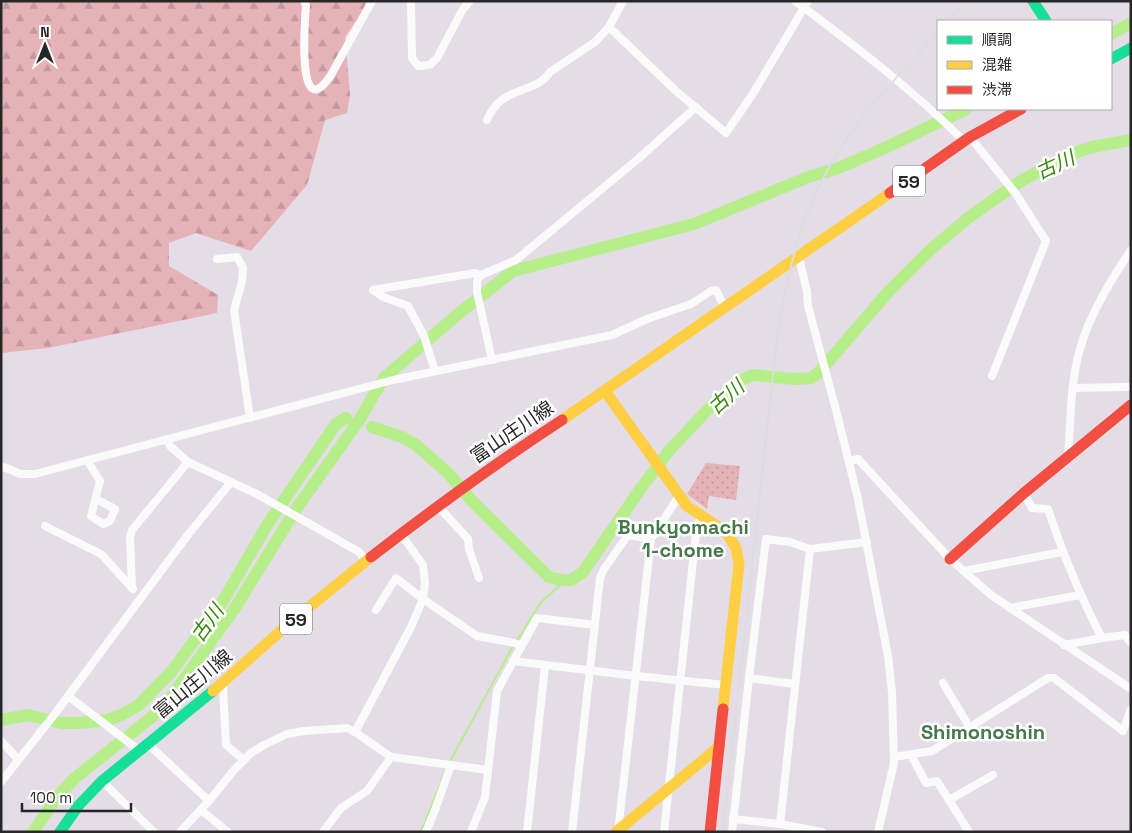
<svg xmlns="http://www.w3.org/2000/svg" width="1132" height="833" font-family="'Space Grotesk','Noto Sans JP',sans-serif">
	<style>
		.forest { fill: url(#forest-firs) }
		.park { fill: url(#park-dots) }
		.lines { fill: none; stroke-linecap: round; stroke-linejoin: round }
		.stream { stroke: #b6ee8a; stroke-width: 2 }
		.river { stroke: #b6ee8a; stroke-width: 12 }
		.street { stroke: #fbfafb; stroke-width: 8 }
		.fast { stroke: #16e098; stroke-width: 11 }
		.slow { stroke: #ffcf43; stroke-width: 11 }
		.jam { stroke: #f24e42; stroke-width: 11 }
		.rail { stroke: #dcdedd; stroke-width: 2 }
		.labels { text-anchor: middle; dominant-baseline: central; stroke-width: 5; stroke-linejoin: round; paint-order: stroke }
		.shield { fill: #fff; stroke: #686868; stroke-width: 1 }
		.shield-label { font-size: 18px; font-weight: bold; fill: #272727 }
		.street-label { font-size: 19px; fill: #272727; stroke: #fff }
		.water-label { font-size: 20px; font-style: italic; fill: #368708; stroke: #fff }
		.neighbourhood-label { font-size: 20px; font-weight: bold; fill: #45794b; stroke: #fff }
	</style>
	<defs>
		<pattern id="forest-firs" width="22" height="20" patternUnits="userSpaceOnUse" patternTransform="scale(1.25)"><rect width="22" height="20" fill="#e5b2b8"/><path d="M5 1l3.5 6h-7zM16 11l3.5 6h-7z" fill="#c4999e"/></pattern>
		<pattern id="park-dots" width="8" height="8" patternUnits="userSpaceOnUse" patternTransform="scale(1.25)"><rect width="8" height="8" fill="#e5b2b8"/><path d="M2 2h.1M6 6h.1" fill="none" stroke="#c4999e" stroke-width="1.8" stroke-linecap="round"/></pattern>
	</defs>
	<rect width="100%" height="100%" fill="#e4dce6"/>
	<!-- forest -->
	<polygon class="forest" points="1,1 370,1 345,37 350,95 347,113 325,120 307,185 251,251 196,233 169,243 169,266 218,295 217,313 48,348 1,353"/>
	<!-- park -->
	<polygon class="park" points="706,463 740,466 736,500 709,496 707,509 687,494"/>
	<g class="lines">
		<!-- stream -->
		<g class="stream">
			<polyline points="516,642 541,602 565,581"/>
			<polyline points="449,763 513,646"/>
			<polyline points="421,832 446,769"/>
		</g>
		<!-- river -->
		<g class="river">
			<polyline points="1111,34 1131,23"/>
			<path d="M372,427l30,10 13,7 34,30 22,26 78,77c17,4 19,7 34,-5l58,-84 27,-36 42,-45 30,-26 12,-6 43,4 16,-1 7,-5 16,-18 54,-63 42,-42 38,-32 48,-34 50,-28 26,-9 39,-7"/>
			<polyline points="1,720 28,715 61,723 79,723 107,720 121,715 139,705 172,671 223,601 267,525 336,424 346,418"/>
			<polyline points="33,832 57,797 75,778 153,716 172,696 235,608 296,509 360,419 376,391 385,377 458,314 513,271 694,224 811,176 836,169 887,147 966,109"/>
		</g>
		<!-- street -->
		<g class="street">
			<path d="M304,1l2,4c-1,14 -10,123 25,70l41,-74"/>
			<polyline points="411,1 412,58 418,66 430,65 437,58 463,9 470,1"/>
			<path d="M795,1c59,44 118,89 170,141"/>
			<polyline points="609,27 676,91 726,133 754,92 808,1"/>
			<path d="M487,120c15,-36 47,-24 63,-48l45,-30 14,-15 14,-26"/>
			<polyline points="970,137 1016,194 1046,241 992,376"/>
			<polyline points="799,258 807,291 808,306 836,410 858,499 888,656 892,692 894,763 878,832"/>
			<polyline points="217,259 237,257 243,268 242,282 234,310 250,418"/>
			<polyline points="481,275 477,281 477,292 492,360"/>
			<polyline points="373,290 475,273 481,275 516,260 638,159 696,107"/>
			<polyline points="373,290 383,297 408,306 424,336 435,371"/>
			<polyline points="1073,388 1131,387"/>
			<polyline points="167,439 170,446 188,462 257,494 359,552 366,561"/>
			<path d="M1068,456c3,-36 2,-73 12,-107 9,-33 32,-71 51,-99"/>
			<polyline points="87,460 100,481 91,516 103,524 110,521 115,509 96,499"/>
			<polyline points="849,461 858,459 950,559 991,595 1131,689"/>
			<polyline points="1,468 4,467 20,474 35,474 393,380 612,335 647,319 691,304 711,291 716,290 725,308"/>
			<path d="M1024,493l8,15 16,1c15,45 32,87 54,129l23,-3 6,8"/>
			<polyline points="438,506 468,539 469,549 479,578"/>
			<polyline points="45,526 101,554 133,589"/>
			<polyline points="964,571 1062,552"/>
			<polyline points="132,588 130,537 132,530 188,462"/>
			<polyline points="1010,608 1080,595"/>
			<polyline points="376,610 396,578 423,599 477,636 510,642 521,645"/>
			<polyline points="1064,645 1102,638"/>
			<polyline points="513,661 636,676 726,685"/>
			<polyline points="943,683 970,728"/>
			<polyline points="220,684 223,687 226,745 244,760"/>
			<polyline points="794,684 749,678 766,539 790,542 810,549 867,542"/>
			<polyline points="68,696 140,751"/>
			<polyline points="355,732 411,627 423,599 425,582 423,565 401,534"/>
			<polyline points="1,741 18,759"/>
			<polyline points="148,744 209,801"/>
			<polyline points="911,755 926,783 937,781 969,832"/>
			<polyline points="894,757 932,751 1048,678 1054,678 1123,731 1131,709"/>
			<polyline points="102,781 154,832"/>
			<polyline points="1,782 54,715 187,536 231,482"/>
			<polyline points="949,800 993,775"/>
			<polyline points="201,810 228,832"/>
			<polyline points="733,819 780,824 822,832"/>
			<polyline points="780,824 810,549"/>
			<polyline points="180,832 209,801 234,770 251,753 264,745 287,734 304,731 347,728 355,732 391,757 488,770"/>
			<polyline points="323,832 341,808 367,791 391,757"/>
			<polyline points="426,832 435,810 451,765"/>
			<polyline points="471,832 485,797 497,691 537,618 595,625"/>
			<polyline points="527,832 545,666"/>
			<polyline points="572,832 600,578 604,569 628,535 651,539"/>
			<polyline points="618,832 651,539 679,496"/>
			<polyline points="664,832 696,533 701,516"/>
			<polyline points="732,832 749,678"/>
		</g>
		<!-- fast -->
		<g class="fast">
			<polyline points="1033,1 1046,21"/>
			<polyline points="1111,59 1131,48"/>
			<polyline points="60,832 79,805 102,781 213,691"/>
		</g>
		<!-- slow -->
		<g class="slow">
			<polyline points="605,391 687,506 726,532 736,548 739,564 723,709"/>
			<polyline points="562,420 890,193"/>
			<polyline points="213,691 293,620 371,557"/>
			<polyline points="616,832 720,746"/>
		</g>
		<!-- jam -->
		<g class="jam">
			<polyline points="890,193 970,137 1021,109"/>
			<path d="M371,557c62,-48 125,-94 191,-137"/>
			<polyline points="950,559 1024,493 1131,405"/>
			<polyline points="710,832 723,709"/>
		</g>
		<!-- rail -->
		<g class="rail">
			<polyline points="948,21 966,1"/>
			<path d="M723,832l53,-485c11,-84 32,-162 86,-229 24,-30 51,-58 76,-86"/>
		</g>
	</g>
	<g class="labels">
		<!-- shield labels -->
		<g class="shield">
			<rect x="893" y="165.5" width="32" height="31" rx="4"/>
			<rect x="280" y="603.5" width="32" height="31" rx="4"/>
		</g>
		<g class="shield-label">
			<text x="909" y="181">59</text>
			<text x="296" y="619">59</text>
		</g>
		<!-- street labels -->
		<g class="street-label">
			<text transform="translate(512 432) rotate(-34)">富山庄川線</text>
			<text transform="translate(193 684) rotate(-40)">富山庄川線</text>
		</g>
		<!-- water labels -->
		<g class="water-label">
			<text transform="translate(1055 165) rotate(-25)">古川</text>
			<text transform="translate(726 397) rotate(-42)">古川</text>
			<text transform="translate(207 623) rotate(-54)">古川</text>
		</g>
		<!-- neighbourhood labels -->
		<g class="neighbourhood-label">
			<text x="683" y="527">Bunkyomachi<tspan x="683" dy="23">1-chome</tspan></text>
			<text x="983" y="732">Shimonoshin</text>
		</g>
	</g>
	<!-- border -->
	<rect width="1132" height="833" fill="none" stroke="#272727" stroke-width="5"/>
	<!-- legend -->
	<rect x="937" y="20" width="175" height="90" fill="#ffffff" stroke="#a9a9a9"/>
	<rect x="947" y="36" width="25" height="8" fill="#16e098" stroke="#a9a9a9"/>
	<text x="982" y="45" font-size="15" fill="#272727">順調</text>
	<rect x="947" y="61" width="25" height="8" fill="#ffcf43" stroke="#a9a9a9"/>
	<text x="982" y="70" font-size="15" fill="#272727">混雑</text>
	<rect x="947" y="86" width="25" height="8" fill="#f24e42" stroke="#a9a9a9"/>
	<text x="982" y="95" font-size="15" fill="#272727">渋滞</text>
	<!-- north arrow -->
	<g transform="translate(45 45)" stroke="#ffffff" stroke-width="4" paint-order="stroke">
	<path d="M0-4L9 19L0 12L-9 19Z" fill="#272727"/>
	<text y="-8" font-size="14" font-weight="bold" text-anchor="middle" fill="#272727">N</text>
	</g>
	<!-- scale -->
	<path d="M22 803v8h109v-8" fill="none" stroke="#272727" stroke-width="2.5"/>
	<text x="30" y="803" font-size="15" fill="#272727" stroke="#ffffff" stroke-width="4" paint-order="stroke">100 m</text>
</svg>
